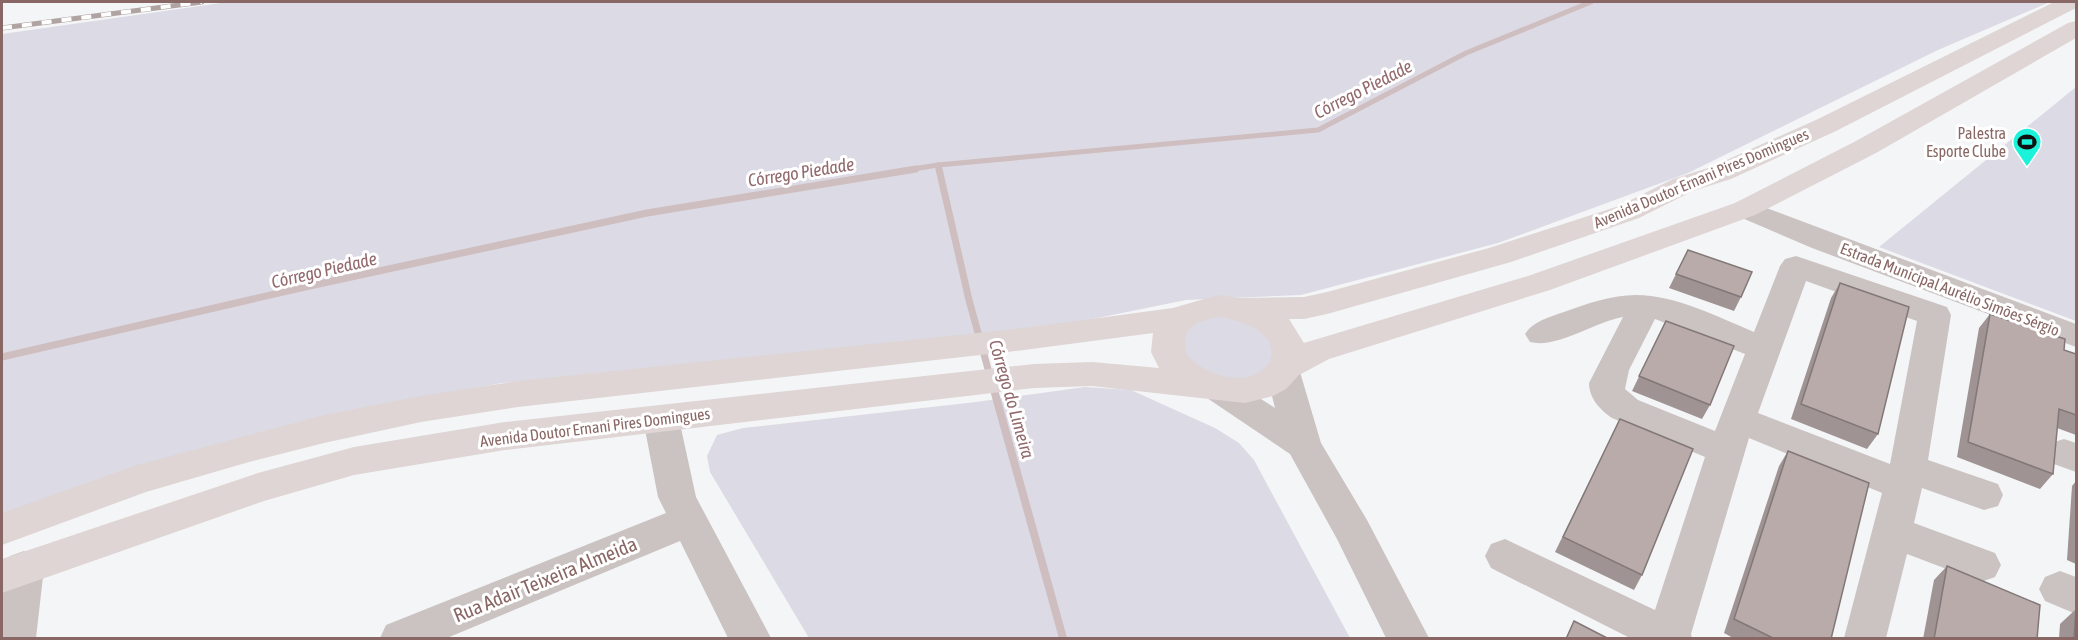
<svg xmlns="http://www.w3.org/2000/svg" width="2078" height="640" font-family="'Asap Condensed',sans-serif">
	<style>
		.green { fill: #dcdae4 }
		.lines { fill: none; stroke-linecap: round; stroke-linejoin: round }
		.stream-far2 { stroke: #cfbebf; stroke-width: 5 }
		.stream-far1 { stroke: #cfbebf; stroke-width: 7 }
		.stream { stroke: #cfbebf; stroke-width: 8 }
		.minor { fill: #cbc3c2; fill-rule: evenodd }
		.major { fill: #ded5d4; fill-rule: evenodd }
		.rail-casing { stroke: #b0a4a3; stroke-width: 5 }
		.rail { stroke: #fff; stroke-width: 4; stroke-dasharray: 10; stroke-linecap: butt }
		.wall { fill: #a09393 }
		.building { fill: #baabab; stroke: #827878; stroke-width: 1.5 }
		.labels { text-anchor: middle; dominant-baseline: central; stroke-width: 6; stroke-linejoin: round; paint-order: stroke }
		.poi-label { font-size: 16px; fill: #886764; stroke: #fff; text-anchor: end }
		.street-label { font-size: 16px; fill: #886764; stroke: #fff }
		.water-label { font-size: 18px; font-style: italic; fill: #92696c; stroke: #fff }
		.near-street-label { font-size: 20px; fill: #886764; stroke: #fff }
	</style>
	<rect width="100%" height="100%" fill="#f4f5f7"/>
	<!-- green -->
	<g class="green">
		<polygon points="228,2 2050,2 1938,50 1688,173 1498,243 1301,295 1186,300 1058,326 502,383 302,421 2,515 2,34"/>
		<polygon points="2076,87 2076,321 1879,247"/>
		<polygon points="1229,311 1282,345 1263,380 1196,376 1174,335 1179,326"/>
		<polygon points="1085,387 1131,390 1215,428 1239,443 1254,460 1350,638 809,638 710,472 707,456 717,435 743,428 976,402"/>
	</g>
	<g class="lines">
		<!-- stream-far2 -->
		<g class="stream-far2">
			<polyline points="938,165 939,170"/>
			<polyline points="907,170 938,165 1318,130 1466,53 1591,2"/>
		</g>
		<!-- stream-far1 -->
		<g class="stream-far1">
			<polyline points="939,169 969,300 991,380"/>
			<polyline points="2,357 305,287 647,213 916,169"/>
		</g>
		<!-- stream -->
		<polyline class="stream" points="991,379 1063,638"/>
		<!-- minor -->
		<g class="minor">
			<polygon points="1745,200 2076,324 2076,347 1812,248 1735,215 1730,209 1735,203"/>
			<path d="M1796,256l151,51 4,8 -23,145 70,24 5,11 -5,11 -14,4 -62,-22 -8,35 81,30 6,12 -6,12 -14,5 -74,-28 -21,84h-42l38,-145 -133,-55 -58,196 1,4h-62l-139,-70 -6,-12 6,-12 14,-5 150,71 50,-153 -93,-39c-12,-8 -23,-20 -23,-35l34,-66c-29,5 -66,32 -93,25l-5,-8c8,-13 25,-17 39,-22 22,-8 48,-17 72,-17 40,0 82,22 118,37l26,-66 5,-7zM1806,281l111,40 -27,143 -132,-51zM1655,319l90,35 -30,77 -77,-31 -13,-11 4,-19z"/>
			<polygon points="1283,360 1295,363 1300,372 1321,443 1367,520 1429,638 1386,638 1337,539 1290,454 1207,398 1201,389 1207,380 1219,376 1231,380 1275,408 1266,372 1271,363"/>
			<polygon points="661,406 674,410 679,419 696,497 771,638 728,638 680,541 447,638 380,638 386,625 666,513 658,497 643,419 648,410"/>
			<polygon points="2064,439 2076,443 2076,472 2051,463 2045,453 2051,443"/>
			<polygon points="24,551 38,556 44,568 36,638 2,638 2,581 4,568 10,556"/>
			<polygon points="2060,571 2076,577 2076,614 2045,601 2039,589 2045,577"/>
		</g>
		<!-- major -->
		<path class="major" d="M2054,2h22v6l-240,123 -105,48 -38,12 -54,27 -128,44 -184,52 -23,5h-15l15,24 224,-67 207,-73 121,-62 212,-118 8,-2v17l-200,115 -121,62 -205,75 -221,69 -30,16 -13,14 -13,7 -28,7 -153,-17 -58,2 -529,62 -151,25 -90,26 -262,92v-34l256,-86 96,-26 151,-25 529,-58 58,-2 67,6 -8,-16 2,-19 -129,17 -506,57 -97,15 -97,21 -75,19 -103,30 -144,53v-32l135,-48 187,-50 97,-19 97,-15 506,-53 149,-20 45,-13 21,3 65,-1 23,-5 162,-44 130,-42 54,-27 38,-12 107,-48zM1218,317c95,13 48,90 -18,49 -15,-9 -18,-19 -13,-35l12,-9z"/>
		<!-- rail casing -->
		<g class="rail-casing">
			<polyline id="rail" points="2,28 202,2"/>
		</g>
		<!-- rail -->
		<use href="#rail" class="rail"/>
	</g>
	<!-- wall -->
	<g class="wall">
		<polygon points="1688,250 1741,297 1734,311 1669,288"/>
		<polygon points="1840,283 1878,434 1867,449 1791,419 1831,298"/>
		<polygon points="1990,314 2064,350 2076,354 2076,435 2057,428 2053,474 2040,489 1957,457 1979,328"/>
		<polygon points="1666,321 1710,405 1702,419 1632,391"/>
		<polygon points="1620,419 1642,575 1634,590 1555,552"/>
		<polygon points="1788,451 1831,639 1735,639 1724,633 1779,466"/>
		<polygon points="2076,481 2076,564 2067,560 2072,486"/>
		<polygon points="1947,566 2037,639 1923,639 1934,580"/>
		<polygon points="2076,609 2076,639 2059,639 2060,624"/>
	</g>
	<!-- building -->
	<g class="building">
		<polygon points="1688,250 1752,272 1741,297 1676,274"/>
		<polygon points="1840,283 1909,307 1878,434 1801,404"/>
		<polygon points="1990,314 2065,339 2064,350 2076,354 2076,415 2059,409 2053,474 1968,442"/>
		<polygon points="1666,321 1734,346 1710,405 1639,376"/>
		<polygon points="1620,419 1693,449 1642,575 1563,537"/>
		<polygon points="1788,451 1869,483 1831,639 1775,639 1734,619"/>
		<polygon points="1947,566 2040,605 2037,639 1934,639"/>
		<polygon points="2076,609 2076,639 2074,639"/>
		<polygon points="1574,621 1609,639 1566,639"/>
	</g>
	<!-- icons -->
	<defs>
		<g id="stadium-pin" transform="scale(1.5)"><path d="M0 17L-7.5 6A9.5 9.5 0 1 1 7.5 6Z" fill="#1af2d9" stroke="#fff"/><path d="M0-5a6.5 5 0 1 0 0 10a6.5 5 0 1 0 0-10ZM-3.5-1.8h7v3.6h-7Z" fill="#111"/></g>
	</defs>
	<g fill-rule="evenodd">
		<use href="#stadium-pin" x="2027" y="142"/>
	</g>
	<g class="labels">
		<!-- poi labels -->
		<g class="poi-label">
			<text x="2006" y="133">Palestra<tspan x="2006" dy="18">Esporte Clube</tspan></text>
		</g>
		<!-- street labels -->
		<g class="street-label">
			<text transform="translate(1701 178) rotate(-23)">Avenida Doutor Ernani Pires Domingues</text>
			<text transform="translate(1950 289) rotate(21)">Estrada Municipal Aurélio Simões Sérgio</text>
			<text transform="translate(595 427) rotate(-7)">Avenida Doutor Ernani Pires Domingues</text>
		</g>
		<!-- water labels -->
		<g class="water-label">
			<text transform="translate(1363 89) rotate(-27)">Córrego Piedade</text>
			<text transform="translate(801 172) rotate(-9)">Córrego Piedade</text>
			<text transform="translate(324 270) rotate(-13)">Córrego Piedade</text>
			<text transform="translate(1012 399) rotate(74)">Córrego do Limeira</text>
		</g>
		<!-- near-street labels -->
		<g class="near-street-label">
			<text transform="translate(545 579) rotate(-22)">Rua Adair Teixeira Almeida</text>
		</g>
	</g>
	<!-- border -->
	<rect width="2078" height="640" fill="none" stroke="#886764" stroke-width="6"/>
</svg>
